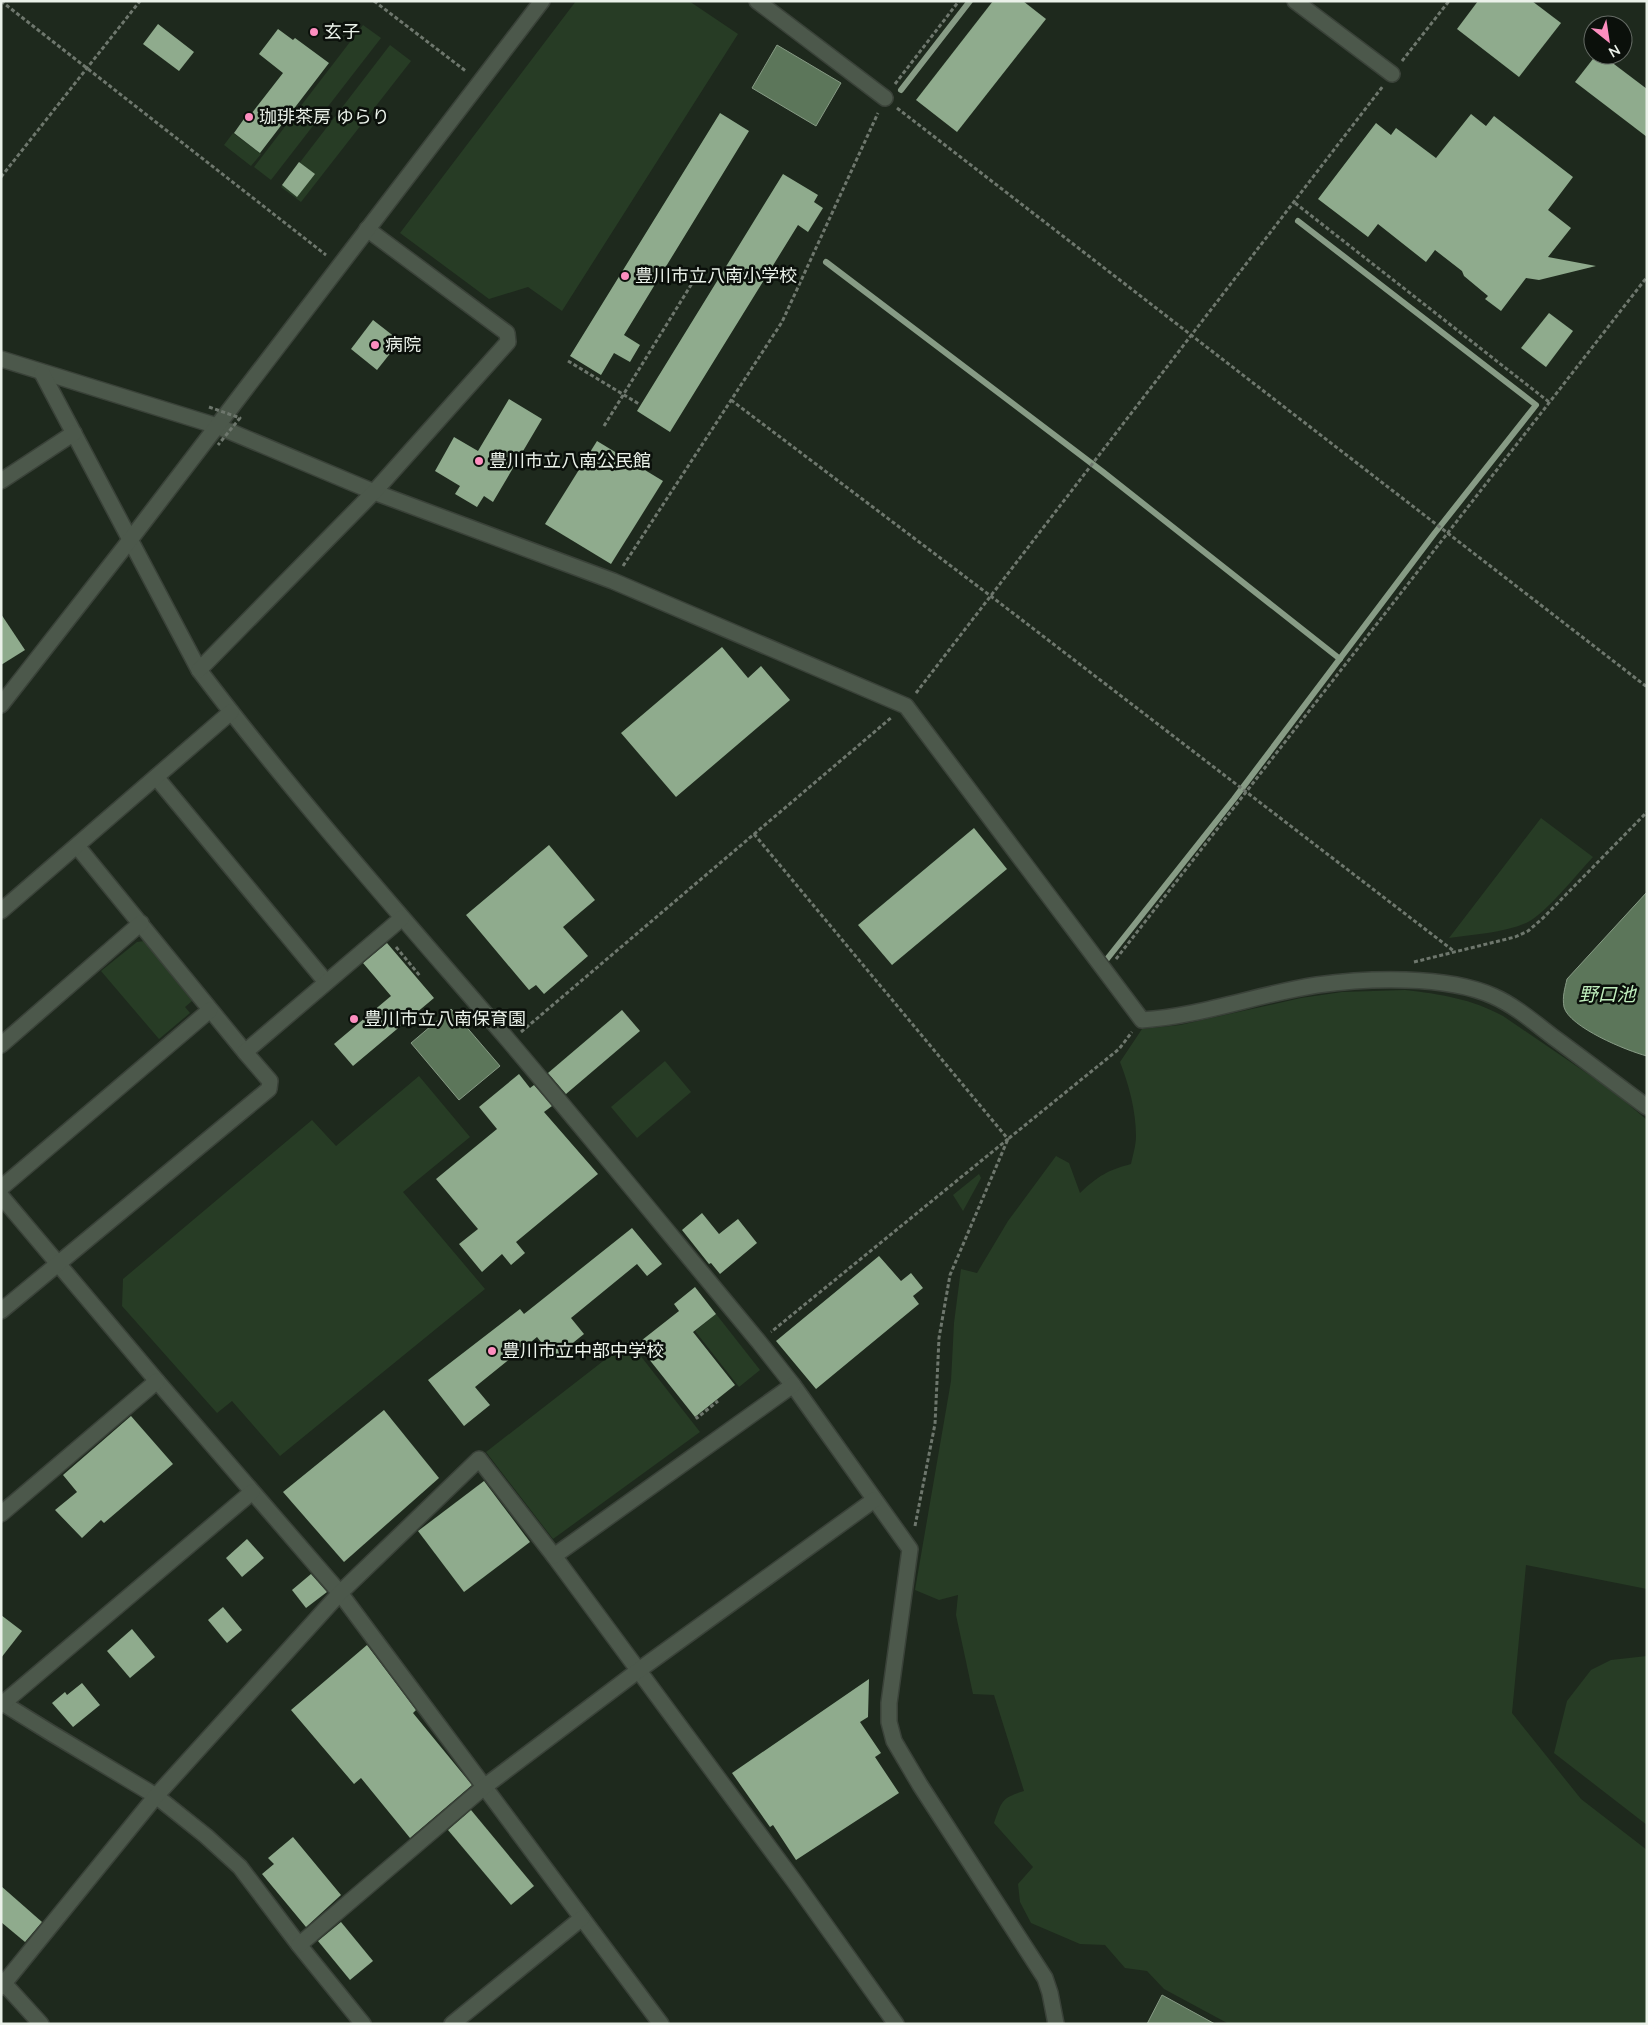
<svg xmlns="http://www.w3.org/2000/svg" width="1648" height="2025" font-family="'Nunito Sans','Noto Sans JP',sans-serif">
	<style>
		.green { fill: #273c25 }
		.water { fill: #5c765a; stroke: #879b85 }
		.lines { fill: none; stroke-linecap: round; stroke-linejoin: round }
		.stream { stroke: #879b85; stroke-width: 6 }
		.building { fill: #8fab8d }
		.minor-casing { stroke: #3a4239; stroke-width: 18 }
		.path { stroke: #6e776d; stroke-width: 3; stroke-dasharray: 4 2.5; stroke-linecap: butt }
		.minor { stroke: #4c584b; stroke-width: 15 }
		.path-bridge { stroke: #6e776d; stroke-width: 3; stroke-dasharray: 4 2.5; stroke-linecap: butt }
		.poi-dot { fill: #fd8ebf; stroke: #0b100b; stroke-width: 2 }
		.labels { text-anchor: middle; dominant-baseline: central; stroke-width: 5; stroke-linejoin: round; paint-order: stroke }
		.poi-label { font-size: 18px; fill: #eaf1e9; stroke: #0b100b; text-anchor: start }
		.water-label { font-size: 19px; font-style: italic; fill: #bfedbc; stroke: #0b100b }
	</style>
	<rect width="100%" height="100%" fill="#1e291d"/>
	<!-- green -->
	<g class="green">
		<polygon points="576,1 689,1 738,34 562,311 528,287 489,299 400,233"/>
		<polygon points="363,25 381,38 271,180 254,167"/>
		<polygon points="390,45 411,61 301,202 281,187"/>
		<polygon points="233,133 261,154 251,166 224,145"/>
		<path d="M1541,818l52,39c-16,17 -47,56 -65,65 -24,11 -54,12 -79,16z"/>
		<polygon points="144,941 192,1001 185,1007 190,1013 159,1039 101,971 137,942"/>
		<path d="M1405,990c35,4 67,9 98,26l107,73 37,31v469l-121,-24 -14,148 69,86 66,51v174h-418l-65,-35 -17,-18 -22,-3 -20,-23 -25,-1 -49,-21 -11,-21 -2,-18 15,-17 -39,-44c8,-22 7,-25 30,-32l-30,-96 -21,-1 -17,-79 2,-20 -19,5 -24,-10 36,-209 3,-58 7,-54 16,4 31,-52 48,-65 13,7 11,30c18,-17 28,-23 51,-29 2,-9 5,-19 5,-28 0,-25 -7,-51 -16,-74l22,-33 38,-4 121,-27 41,-6z"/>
		<polygon points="665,1061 691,1092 637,1138 611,1107"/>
		<polygon points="419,1076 470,1137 403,1192 485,1289 280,1456 232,1401 217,1413 122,1306 123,1279 312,1120 336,1146"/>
		<polygon points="979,1174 981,1178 963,1211 953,1195"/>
		<polygon points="716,1314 760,1370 739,1387 695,1331"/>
		<polygon points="629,1341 700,1432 553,1539 486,1452"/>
		<polygon points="1647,1656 1647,1825 1554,1753 1567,1701 1591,1670 1611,1660"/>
	</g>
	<!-- water -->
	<g class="water">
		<polygon points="777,45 841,83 816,126 752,88"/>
		<path d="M1647,892v164c-20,-5 -78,-29 -83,-49 -2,-10 1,-19 3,-28z"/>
		<polygon points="451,1009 500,1066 459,1100 411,1043"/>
		<polygon points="1162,1995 1215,2024 1147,2024"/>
	</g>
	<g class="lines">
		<!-- stream -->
		<g class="stream">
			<polyline points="901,90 970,1"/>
			<polyline points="826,262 1103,472 1340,659"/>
			<polyline points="1107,959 1234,799 1434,534 1536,405 1298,221"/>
		</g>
	</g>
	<!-- building -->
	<g class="building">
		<polygon points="993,1 1023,1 1046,19 957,132 916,100"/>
		<polygon points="1478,1 1532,1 1561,23 1519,77 1457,29"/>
		<polygon points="158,24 194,52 179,71 143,44"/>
		<polygon points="278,29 293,40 295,38 329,63 260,153 234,133 246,116 248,118 283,73 259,54"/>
		<polygon points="1596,55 1602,55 1647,89 1647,137 1575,82"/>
		<polygon points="720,113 749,131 624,335 640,345 630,362 614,353 601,375 570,356"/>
		<polygon points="1471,114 1486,126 1494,116 1573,177 1548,210 1571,228 1548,257 1596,266 1539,280 1526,278 1501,311 1485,299 1488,296 1464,276 1462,271 1435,250 1426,262 1378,224 1368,237 1318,199 1376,123 1391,135 1396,128 1436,158"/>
		<polygon points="299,162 315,174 297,197 282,185"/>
		<polygon points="783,174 818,195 814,202 823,208 808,232 798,225 670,432 637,411"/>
		<polygon points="1549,313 1573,331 1546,367 1521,348"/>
		<polygon points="373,320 400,341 377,370 351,349"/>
		<polygon points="509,399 542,419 493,502 484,496 477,507 455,494 460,486 435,471 454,437 478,451"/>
		<polygon points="597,441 663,481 611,564 545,524"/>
		<polygon points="1,614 25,650 1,665"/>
		<polygon points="722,647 748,678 761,666 790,700 676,797 621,733"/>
		<polygon points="974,828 1007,869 892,965 858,925"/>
		<polygon points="549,845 595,900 563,927 588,956 544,994 536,985 529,990 466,915"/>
		<polygon points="387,943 434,998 353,1066 334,1044 391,996 363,963"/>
		<polygon points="622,1010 640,1031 566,1094 548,1073"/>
		<polygon points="519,1074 530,1088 534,1085 552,1106 544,1112 598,1174 516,1242 525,1253 511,1265 502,1254 482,1272 459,1244 478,1229 436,1179 497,1129 479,1107"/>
		<polygon points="702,1213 719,1234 738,1219 757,1243 720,1274 711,1263 709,1264 682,1230"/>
		<polygon points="632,1228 662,1264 647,1276 637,1264 571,1318 584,1334 554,1358 537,1337 475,1387 490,1405 464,1426 428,1380 520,1309 524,1314"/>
		<polygon points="879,1256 901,1281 911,1273 923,1288 913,1296 919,1304 816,1389 776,1341"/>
		<polygon points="695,1287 716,1314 693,1332 735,1385 695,1417 637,1344 679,1311 674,1304"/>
		<polygon points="384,1410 439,1478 344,1562 283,1492"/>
		<polygon points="131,1416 173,1464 104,1523 101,1520 82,1538 55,1510 77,1492 63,1475"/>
		<polygon points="484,1481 530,1542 464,1592 418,1531"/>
		<polygon points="247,1539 264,1558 242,1577 226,1558"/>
		<polygon points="311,1574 327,1592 306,1608 292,1590"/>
		<polygon points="223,1607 242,1630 227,1643 208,1620"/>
		<polygon points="1,1615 22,1631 1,1658"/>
		<polygon points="132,1629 155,1657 130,1678 107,1651"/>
		<polygon points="367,1645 416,1710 413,1713 472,1785 410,1838 361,1778 354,1784 291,1710"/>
		<polygon points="869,1679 868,1717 860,1722 881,1753 875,1757 899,1793 796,1860 773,1825 770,1827 732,1773"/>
		<polygon points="82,1683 100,1705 73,1727 52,1703 65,1692 67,1695"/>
		<polygon points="471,1810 534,1886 511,1905 448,1830"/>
		<polygon points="293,1837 341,1895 306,1927 262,1874 274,1864 268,1858"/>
		<polygon points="1,1886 42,1922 25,1942 1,1922"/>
		<polygon points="341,1922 373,1961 350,1980 318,1941"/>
	</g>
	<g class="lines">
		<!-- minor casing -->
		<g class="minor-casing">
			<g id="minor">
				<polyline points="757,1 885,98"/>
				<polyline points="1295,1 1392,74"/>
				<path d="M1,359l216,67 157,66 239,89 293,125 236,314c60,-4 116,-26 175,-35 50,-7 129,-10 176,11 23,10 43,28 63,43 30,22 60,45 91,68"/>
				<path d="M42,373l157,297c97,128 205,249 310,371 84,99 167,201 250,301l34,43 117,164 -21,154v19l5,19 26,44 125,193 5,15 6,31"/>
				<polyline points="1,481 74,433"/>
				<polyline points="199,670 374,492 508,342 507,333 367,229"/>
				<polyline points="1,705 130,540 542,1"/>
				<polyline points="156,777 326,982"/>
				<polyline points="77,846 245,1052"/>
				<polyline points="1,911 231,712"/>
				<polyline points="1,1045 141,923"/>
				<polyline points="1,1188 210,1010"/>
				<polyline points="1,1196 157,1381 340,1593 661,2024"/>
				<polyline points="1,1311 269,1089 270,1081 245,1052 402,918"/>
				<polyline points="1,1514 157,1381"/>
				<polyline points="554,1556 794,1881 896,2024"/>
				<polyline points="1,1702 51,1733 156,1796 206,1836 240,1867 299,1945 363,2024"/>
				<polyline points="1,1705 252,1492"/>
				<polyline points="299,1945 484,1787 639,1670 874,1500"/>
				<polyline points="1,1980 41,2024"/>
				<polyline points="1,1987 156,1796 340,1593 479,1459 554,1556 793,1385"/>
				<polyline points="452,2024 582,1918"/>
			</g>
		</g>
		<!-- path -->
		<g class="path">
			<polyline points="1,1 326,255"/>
			<polyline points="374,1 467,72"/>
			<polyline points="1402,61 1449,1"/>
			<polyline points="895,84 959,1"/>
			<polyline points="897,108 1647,687"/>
			<polyline points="1,177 140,1"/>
			<polyline points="1295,203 1549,402"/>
			<polyline points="568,361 639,404"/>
			<polyline points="731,400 992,597 1455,952"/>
			<polyline points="604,426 699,272"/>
			<polyline points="623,566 782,322 878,113"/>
			<polyline points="916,693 1383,86"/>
			<polyline points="754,834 1008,1139 771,1332"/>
			<polyline points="396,947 420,976"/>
			<polyline points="1116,959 1647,277"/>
			<polyline points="1414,962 1515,937 1528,931 1543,918 1647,812"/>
			<polyline points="521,1032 892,717"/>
			<polyline points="696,1416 697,1418 718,1401"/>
			<polyline points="915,1526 935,1424 939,1338 950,1275 1008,1139 1119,1049 1132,1032"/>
		</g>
		<!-- minor -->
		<use href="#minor" class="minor"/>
		<!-- path-bridge -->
		<polyline class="path-bridge" points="209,407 240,418 218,445"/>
	</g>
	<!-- markers -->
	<g class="poi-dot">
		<circle cx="314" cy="32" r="5"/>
		<circle cx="249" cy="117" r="5"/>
		<circle cx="625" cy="276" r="5"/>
		<circle cx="375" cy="345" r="5"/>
		<circle cx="479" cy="461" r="5"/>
		<circle cx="354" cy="1019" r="5"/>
		<circle cx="492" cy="1351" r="5"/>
	</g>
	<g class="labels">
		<!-- poi labels -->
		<g class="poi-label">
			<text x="324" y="32">玄子</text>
			<text x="259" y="117">珈琲茶房 ゆらり</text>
			<text x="635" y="276">豊川市立八南小学校</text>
			<text x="385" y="345">病院</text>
			<text x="489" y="461">豊川市立八南公民館</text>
			<text x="364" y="1019">豊川市立八南保育園</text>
			<text x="502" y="1351">豊川市立中部中学校</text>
		</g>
		<!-- water labels -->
		<g class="water-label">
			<text x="1607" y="995">野口池</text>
		</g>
	</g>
	<!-- border -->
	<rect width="1648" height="2025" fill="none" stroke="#eaf1e9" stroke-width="5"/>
	<!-- north arrow -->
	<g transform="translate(1608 40) rotate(150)"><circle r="24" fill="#0b100b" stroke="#646a64"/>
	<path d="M0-4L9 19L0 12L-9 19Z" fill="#fd8ebf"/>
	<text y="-8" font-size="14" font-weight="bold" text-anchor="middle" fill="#eaf1e9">N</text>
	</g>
</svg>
